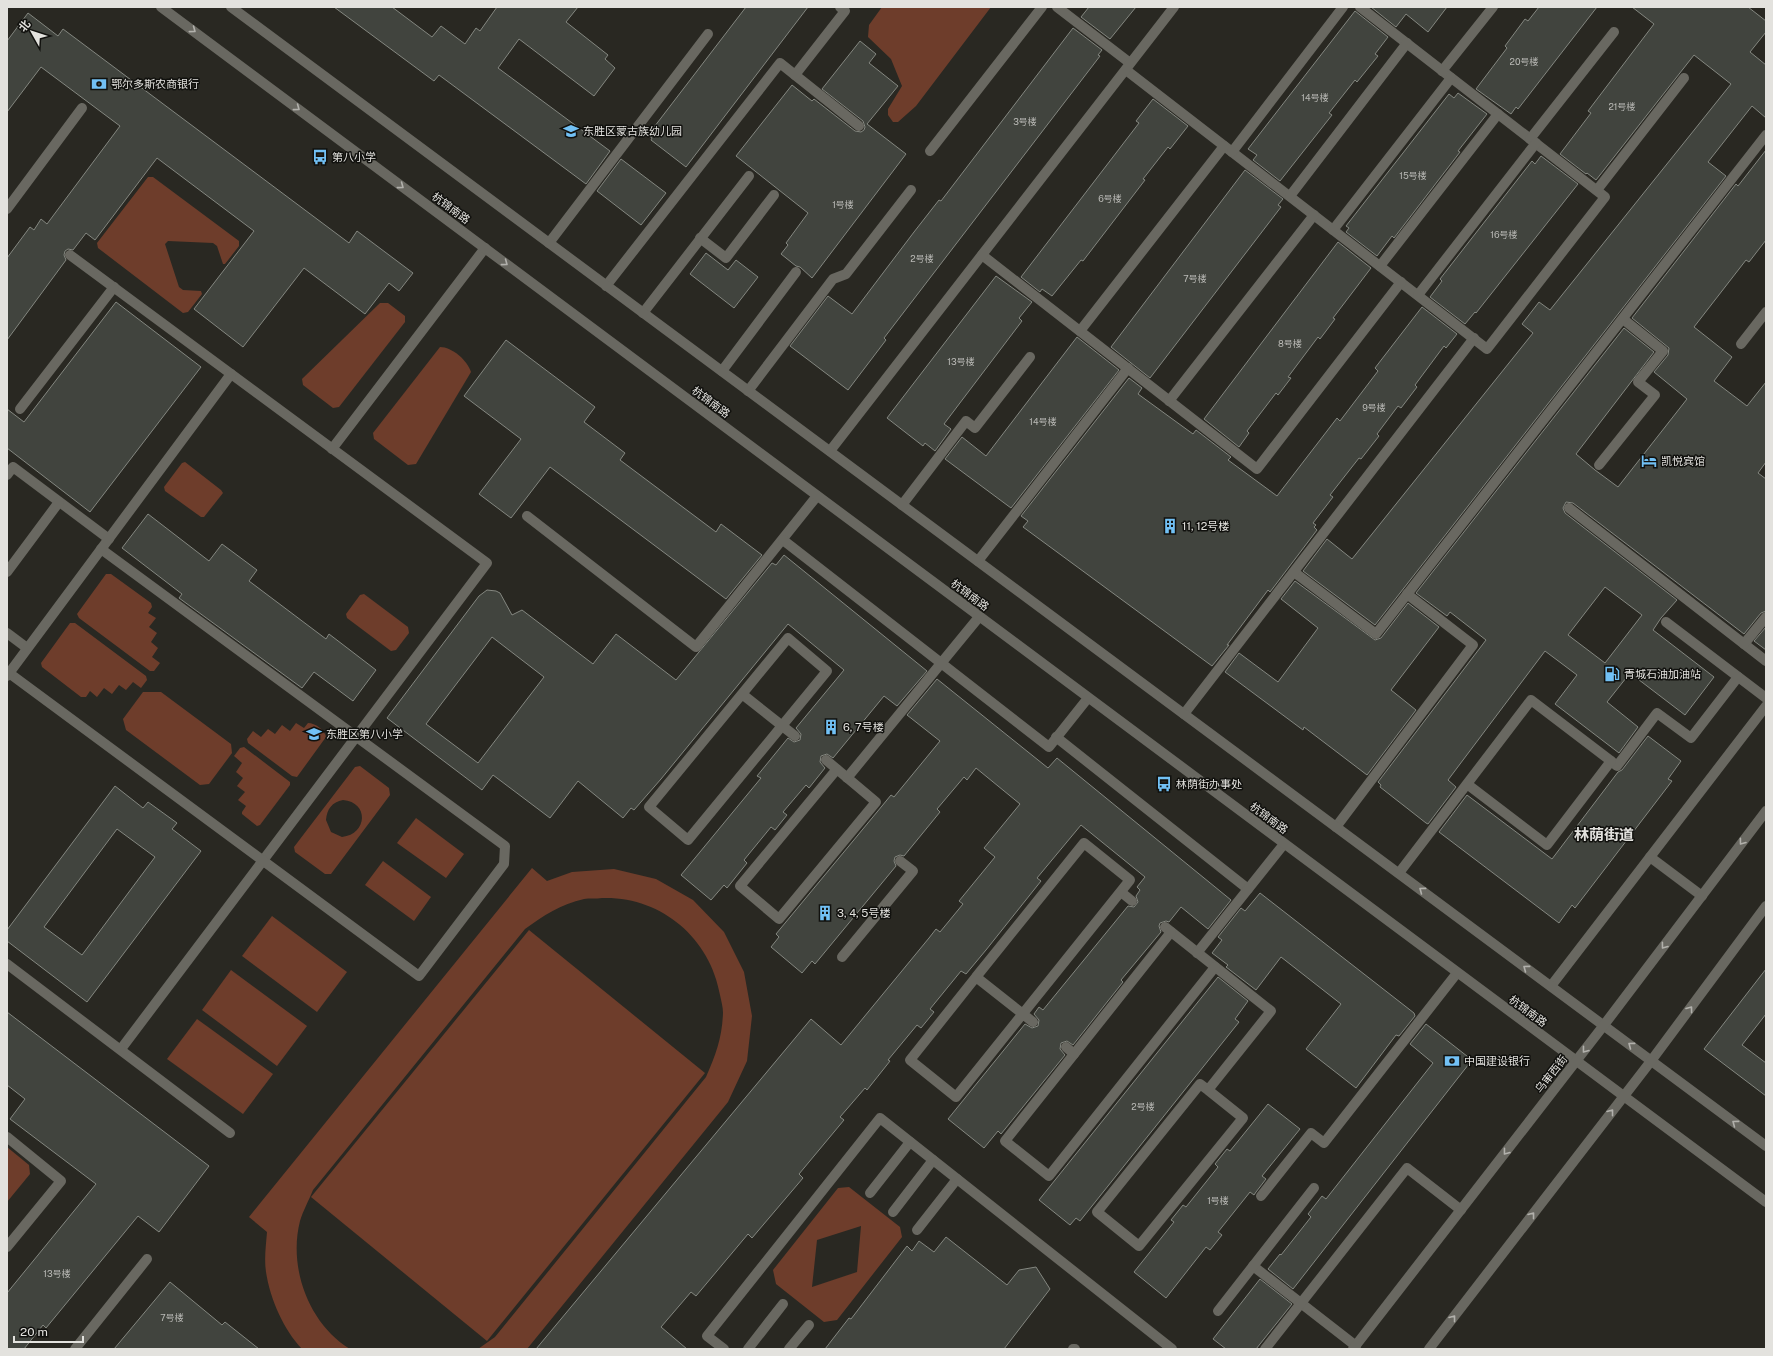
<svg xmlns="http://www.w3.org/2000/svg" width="1773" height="1356" font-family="'Public Sans','Noto Sans SC',sans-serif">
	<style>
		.green { fill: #6e3d2b; fill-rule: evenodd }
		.building { fill: #41443e; stroke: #848780; fill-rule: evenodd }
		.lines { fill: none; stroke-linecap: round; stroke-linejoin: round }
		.lane { stroke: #696861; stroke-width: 10 }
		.secondary { stroke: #696861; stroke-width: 10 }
		.oneway { stroke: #b2b1ac }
		.labels { text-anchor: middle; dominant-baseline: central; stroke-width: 3; stroke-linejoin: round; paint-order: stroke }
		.number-label { font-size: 9px; fill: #babab6 }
		.poi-label { font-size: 11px; fill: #e3e2de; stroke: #11110e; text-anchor: start }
		.street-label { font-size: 11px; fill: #e3e2de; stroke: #11110e }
		.district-label { font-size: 15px; font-weight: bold; fill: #e3e2de; stroke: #11110e }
	</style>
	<rect width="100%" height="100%" fill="#292822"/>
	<!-- green -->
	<g class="green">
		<polygon points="882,7 991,7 916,106 898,122 893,122 888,115 888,109 902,86 891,59 868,37 869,25"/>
		<polygon points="148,177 153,177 239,241 239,246 225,264 223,264 217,246 213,243 168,241 165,244 179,287 183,290 201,291 202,294 188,312 183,313 98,248 97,243"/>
		<polygon points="380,303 388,303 405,316 405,322 339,407 333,408 303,385 302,379"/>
		<path d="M440,347c12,0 27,13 31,25l-55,92 -8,1 -34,-26 -1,-6z"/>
		<polygon points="185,462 221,490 223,493 204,517 201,517 165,491 164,487 182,463"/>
		<polygon points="106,574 111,574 151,603 152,607 148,613 156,618 149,627 157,633 151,642 158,648 152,657 160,663 154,671 150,671 79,618 77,614"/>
		<polygon points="364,594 408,627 409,633 396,650 391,651 347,618 346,614 360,595"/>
		<polygon points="70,623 75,623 146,676 147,680 141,688 133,682 126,690 119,685 112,694 104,688 97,697 90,691 86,697 81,697 42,667 41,663"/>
		<polygon points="143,692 161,692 231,744 232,753 209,784 200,785 126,730 123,719"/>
		<path d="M296,723l8,5 4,-5c7,0 17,7 18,14l-29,40 -5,-1 -44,-33 -1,-4 6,-8 8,6 7,-8 7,5 7,-9 8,6z"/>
		<polygon points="244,747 290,782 290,785 260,825 257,826 242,814 242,812 246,806 238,800 245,792 237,786 243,778 236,772 242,763 234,756 240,748"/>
		<path d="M360,766l29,22 1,7 -59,79h-6l-30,-22 -1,-5 61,-80zM343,800c26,2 25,34 -1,37l-11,-5 -5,-12c1,-11 6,-18 17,-20z"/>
		<polygon points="416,818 464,854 446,878 397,843"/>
		<polygon points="383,861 431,897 414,921 365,885"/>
		<path d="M532,868l15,13 25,-9 42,-3 42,10 37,21 31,32 20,40 8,44 -5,45 -19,41 -201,247h-49l17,-12 211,-260c10,-23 16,-39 17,-64 0,-6 -2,-13 -3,-18 -10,-58 -60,-99 -118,-97 -6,1 -13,0 -18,1 -23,5 -41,17 -59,30l-212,261c-4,10 -10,21 -13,31 -12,47 9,103 50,128h-48c-18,-19 -32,-50 -36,-77 -2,-13 0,-27 1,-40l-18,-15z"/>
		<polygon points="272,916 347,972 317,1012 242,956"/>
		<polygon points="529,930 705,1073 487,1341 311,1197"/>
		<polygon points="231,970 307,1026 277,1066 202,1010"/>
		<polygon points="197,1019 273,1074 243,1114 167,1059"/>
		<polygon points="7,1147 29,1165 30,1174 7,1202"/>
		<path d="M849,1187l51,40 2,10 -65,83 -13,2 -48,-38 -3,-14 65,-82zM861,1226l-4,46 -45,15 5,-47z"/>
	</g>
	<!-- building -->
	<g class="building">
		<polygon points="334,7 392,7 432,37 441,26 465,44 476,28 480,31 497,7 578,7 566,22 608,55 605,59 615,68 594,96 519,39 498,68 610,151 586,184 439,75 434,81"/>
		<polygon points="746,7 808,7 686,167 651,140 652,138 648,135"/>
		<polygon points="1089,7 1136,7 1110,39 1081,17"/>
		<polygon points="1371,7 1447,7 1428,32 1406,14 1396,27"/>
		<polygon points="1539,7 1597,7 1518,109 1516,107 1511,114 1476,89 1507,48 1505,46 1525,19 1528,21"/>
		<polygon points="1632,7 1748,7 1766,21 1766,32 1750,52 1766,65 1766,118 1752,106 1708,162 1726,176 1375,625 1303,571 1327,539 1352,559 1533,333 1522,324 1539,302 1550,310 1731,84 1694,55 1596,180 1587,173 1586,174 1560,154 1591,113 1588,111 1654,24"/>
		<polygon points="1355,11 1388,37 1375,54 1378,56 1357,82 1355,80 1329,113 1332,115 1280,181 1253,160 1257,155 1248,149"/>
		<polygon points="28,13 58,36 63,29 349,243 357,231 413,273 399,291 389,283 365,314 304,268 243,347 194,309 254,231 157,158 95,240 86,233 73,250 68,249 65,251 64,255 66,260 7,340 7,258 30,227 34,230 41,219 47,224 120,126 41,67 7,112 7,41"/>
		<polygon points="1073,28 1102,50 1098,55 1100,56 884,338 886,340 848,390 790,346 828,296 852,314 914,232 939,200 941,201"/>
		<polygon points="860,41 876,54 869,63 898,86 867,124 906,154 812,278 800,267 796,266 781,254 788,245 786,243 808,213 736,156 792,85 812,101 814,99 855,131 861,132 864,130 865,127 863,121 822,89"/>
		<polygon points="1458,93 1487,114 1458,151 1460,152 1394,238 1392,236 1377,256 1346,232 1349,228 1346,226 1449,94 1454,98"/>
		<polygon points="1153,99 1188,126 1170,149 1168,147 1143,179 1145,180 1083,261 1081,260 1052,296 1042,289 1040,292 1021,277 1139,123 1136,121"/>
		<path d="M1766,150v90l-17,22 -3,-2 -52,67 38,30 -18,24 33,25 19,-24v80l-8,11 8,6v132l-5,2 -17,21 -171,-131 -7,-1 -3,6 2,5 112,87 -16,18 -8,12 61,47 -29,38 -55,-42 -23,29 31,25 -19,26 -64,-49 22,-29 -32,-24 -97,129 8,7 -28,37 -2,-1 -46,-36 1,-2 -3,-3 108,-142 -36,-28 -3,4 -31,-23 208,-265 30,24 -78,102 19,16 23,17 69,-88 -33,-27 14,-17 1,-7 -37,-30 104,-134 2,2zM1605,587l37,28 -37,48 -37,-28z"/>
		<polygon points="1541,156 1578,184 1476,313 1475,312 1465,324 1430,297 1442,281 1440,279 1532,161 1535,164"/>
		<polygon points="621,159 666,193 641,225 597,191"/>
		<polygon points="1245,170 1283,199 1278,205 1281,207 1150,378 1111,347"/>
		<polygon points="1338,242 1371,268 1333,318 1335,319 1320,339 1318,337 1288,377 1291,378 1278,395 1276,393 1247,431 1249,433 1239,447 1204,419"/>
		<polygon points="706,253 728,270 736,260 758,277 734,308 690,274"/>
		<polygon points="996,276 1032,302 1019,318 1022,321 944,424 951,429 935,451 925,443 923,446 887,418"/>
		<polygon points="116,302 201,367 90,512 7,448 7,409 24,422"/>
		<polygon points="1422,307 1457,334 1446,348 1444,346 1415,385 1417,387 1401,408 1398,406 1377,434 1379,436 1361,459 1359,458 1330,495 1333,497 1313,523 1316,525 1314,527 1317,530 1270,592 1268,590 1227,645 1229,645 1212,666 1023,527 1028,521 1021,516 1129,378 1142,388 1138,394 1193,434 1196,430 1231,457 1228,460 1277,496 1337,418 1340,421 1378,371 1375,368"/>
		<polygon points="1077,337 1119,370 1011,508 945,459 962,437 986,456"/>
		<polygon points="506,340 595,407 584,422 625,453 620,460 716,532 721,524 762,555 726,599 550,467 511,518 479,494 521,439 464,396"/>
		<polygon points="148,514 209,561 222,544 257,570 249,581 326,639 329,634 376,670 353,701 314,672 302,688 179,598 182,594 122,548"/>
		<path d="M784,555l143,116 -30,35 -13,-10 -51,62 -6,-4 -6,2 -1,6 5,6 -16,20 -3,-3 -23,27 4,3 -12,15 -4,-3 -27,33 3,3 -20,25 -3,-3 -13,15 -30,-25 80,-97 -4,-2 31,-38 6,4 6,-2 1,-6 -5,-6 48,-58 -56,-46 -127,155 -27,31 -3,-2 -8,10 -45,-37 -28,37 -57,-43 -11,15 -95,-72 92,-122 8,-6 9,1 4,2 12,22 10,-5 71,54 23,-30 60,46 96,-117 4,2zM492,637l52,40 -66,86 -52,-39z"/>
		<polygon points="1295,581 1375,640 1381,638 1408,603 1439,627 1391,690 1416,710 1367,775 1304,727 1303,730 1225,672 1239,653 1278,682 1318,628 1281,599"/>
		<polygon points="1766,627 1766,650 1754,641"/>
		<polygon points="937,679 1048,768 1057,758 1231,900 1208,929 1181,907 1169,922 1166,921 1160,923 1159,926 1161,932 1121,980 1123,982 1073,1045 1067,1041 1061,1043 1060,1049 1065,1055 1001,1134 998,1131 984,1148 948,1119 1025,1024 1032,1028 1038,1026 1039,1020 1034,1014 1039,1007 1043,1010 1128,906 1134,907 1138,902 1136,896 1140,890 1137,887 1145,877 1081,825 1037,878 1041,881 986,950 966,974 961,971 930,1009 934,1012 921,1028 917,1025 888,1060 890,1061 867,1090 865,1088 840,1117 844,1120 799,1174 803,1178 752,1238 748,1234 696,1296 691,1292 661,1327 687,1349 536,1349 811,1019 841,1045 929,938 936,929 940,932 963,904 959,901 995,857 984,848 1020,804 976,768 967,780 964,777 937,809 940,812 904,856 900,855 895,857 894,861 896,866 815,964 812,961 802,973 771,947 779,937 776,934 882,806 891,795 894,797 940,741 907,715"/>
		<polygon points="1648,736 1681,761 1668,779 1672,781 1575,908 1572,905 1559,923 1439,832 1467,795 1552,859 1618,772 1622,770"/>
		<path d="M115,786l28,22 5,-6 29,21 -5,6 29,22 -114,151 -80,-61v-11zM117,829l38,28 -73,98 -38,-28z"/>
		<polygon points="1260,893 1414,1013 1415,1016 1399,1036 1396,1035 1356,1088 1306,1049 1341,1004 1281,957 1256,990 1226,967 1228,965 1212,953 1222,940 1218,937 1241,908 1245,911"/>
		<polygon points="1766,969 1766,1014 1742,1045 1766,1063 1766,1096 1704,1049"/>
		<polygon points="1218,977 1248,1001 1235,1019 1239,1022 1080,1221 1076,1218 1070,1225 1039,1200"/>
		<polygon points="7,1012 209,1166 159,1232 138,1216 46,1328 43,1325 24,1349 7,1349 7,1293 96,1184 10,1119 25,1099 7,1085"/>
		<polygon points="1426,1024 1472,1060 1293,1289 1268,1269 1280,1254 1281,1255 1311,1217 1308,1214 1322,1196 1326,1199 1433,1063 1410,1044"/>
		<polygon points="1268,1104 1300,1129 1262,1176 1266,1179 1256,1192 1254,1195 1250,1192 1218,1232 1222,1235 1210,1250 1206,1247 1166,1298 1134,1272 1174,1222 1171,1220 1183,1205 1186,1207 1218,1167 1215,1164 1227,1149 1230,1151"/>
		<polygon points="946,1237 1007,1285 1019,1270 1036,1267 1050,1289 1004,1349 825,1349 849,1318 851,1319 907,1246 912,1251 919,1241 934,1252"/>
		<polygon points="1260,1279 1292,1304 1256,1349 1226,1349 1213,1339"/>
		<polygon points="170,1282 222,1325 225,1322 259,1349 114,1349"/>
	</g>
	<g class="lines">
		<!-- lane -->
		<g class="lane">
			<polyline points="1057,7 1130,63"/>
			<polyline points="1126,70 1487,349 1605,197 1360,7"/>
			<polyline points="1442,71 1493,7"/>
			<polyline points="795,75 859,126"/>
			<polyline points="1530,139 1614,32"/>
			<polyline points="930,151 1042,7"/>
			<polyline points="1232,152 1343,7"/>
			<polyline points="1597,190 1684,78"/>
			<polyline points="1290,196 1407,43"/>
			<polyline points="7,209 82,108"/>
			<polyline points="1333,230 1451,78"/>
			<polyline points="700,238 726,258 774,195"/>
			<polyline points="549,243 708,34"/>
			<polyline points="70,255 487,563 121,1049"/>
			<polyline points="982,255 1257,469 1401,282"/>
			<polyline points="1380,266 1498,114"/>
			<polyline points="606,286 780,63 795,75 845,11 840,7"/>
			<polyline points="1418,295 1536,143"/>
			<polyline points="643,313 749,176"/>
			<polyline points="1080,331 1224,146"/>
			<polyline points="1741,344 1766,312"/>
			<polyline points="722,371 796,272"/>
			<polyline points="748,391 833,279 846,274 911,190"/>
			<polyline points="1169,401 1314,215"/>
			<polyline points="20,409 114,287"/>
			<polyline points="332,449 485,248"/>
			<polyline points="830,451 1174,7"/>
			<polyline points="1599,465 1655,395 1638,382 1663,351 1623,319"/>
			<polyline points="7,475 13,467 109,539"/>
			<polyline points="902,505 966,421 975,428 1030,357"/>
			<polyline points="1569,508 1766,661"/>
			<polyline points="527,516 696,647 817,496"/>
			<polyline points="783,540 1049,747 1088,698"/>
			<polyline points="978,561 1128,368"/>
			<polyline points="7,572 59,502"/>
			<polyline points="1294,572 1376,634 1766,135"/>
			<polyline points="1666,622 1766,698"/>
			<polyline points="7,633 27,648"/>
			<polyline points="1744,644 1766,617"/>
			<polyline points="9,673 419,976 504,864 505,846 101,549"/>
			<polyline points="7,676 231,374"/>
			<polyline points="742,694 788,638 827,671 688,840 649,807 742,694 795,736"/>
			<polyline points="1184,714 1474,338"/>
			<polyline points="1056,737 1248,889"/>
			<polyline points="826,760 876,802 779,919 740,886 837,769"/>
			<polyline points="1611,761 1617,766 1657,713 1691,738 1738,677"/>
			<polyline points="847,778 979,617"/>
			<polyline points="1336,827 1473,645 1407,594"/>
			<polyline points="1650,857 1702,896"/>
			<polyline points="1399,873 1531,700 1611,761 1547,845 1467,784"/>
			<polyline points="1121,892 1132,901"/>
			<polyline points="1165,927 1271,1011 1208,1090 1243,1118 1139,1246 1097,1212 1200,1084 1208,1090"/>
			<polyline points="1171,932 1005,1141 1049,1176 1215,967"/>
			<polyline points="1197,953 1284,844"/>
			<polyline points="842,957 913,871 900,861"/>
			<polyline points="7,964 230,1133"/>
			<polyline points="976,977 1084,843 1130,880 956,1097 910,1060 976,977 1033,1022"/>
			<polyline points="1551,986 1766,706"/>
			<polyline points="1066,1047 1074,1054"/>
			<polyline points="7,1137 61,1181 7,1247"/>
			<polyline points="870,1193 910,1142"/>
			<polyline points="1261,1196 1311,1133 1324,1143 1457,973"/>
			<polyline points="893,1212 933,1160"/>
			<polyline points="917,1230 957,1179"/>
			<polyline points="1253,1266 1356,1346"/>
			<polyline points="1218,1311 1314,1188"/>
			<polyline points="75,1349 147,1259"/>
			<polyline points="724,1349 707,1336 880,1118 1172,1349"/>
			<polyline points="748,1349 783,1304"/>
			<polyline points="789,1349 809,1325"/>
			<polyline points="1073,1349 1075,1349"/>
			<polyline points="1265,1349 1407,1168 1461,1210"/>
		</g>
		<!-- secondary -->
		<g class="secondary">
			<polyline points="161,7 1766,1202"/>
			<polyline points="231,7 1766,1146"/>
			<polyline points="1353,1349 1604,1025 1766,811"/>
			<polyline points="1429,1349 1651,1061 1766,906"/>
		</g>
	</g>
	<!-- one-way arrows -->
	<defs><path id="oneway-chevron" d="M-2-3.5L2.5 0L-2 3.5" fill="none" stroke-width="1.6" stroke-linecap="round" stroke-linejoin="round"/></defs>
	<g class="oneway">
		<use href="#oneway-chevron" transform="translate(193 30) rotate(37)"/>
		<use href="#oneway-chevron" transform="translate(297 108) rotate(37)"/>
		<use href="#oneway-chevron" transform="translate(401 186) rotate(37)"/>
		<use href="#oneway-chevron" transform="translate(505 263) rotate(37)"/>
		<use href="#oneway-chevron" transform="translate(1742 842) rotate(127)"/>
		<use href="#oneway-chevron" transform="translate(1422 890) rotate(-143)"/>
		<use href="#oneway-chevron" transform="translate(1664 946) rotate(127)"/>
		<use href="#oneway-chevron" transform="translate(1526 968) rotate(-143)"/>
		<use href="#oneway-chevron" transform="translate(1690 1009) rotate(-53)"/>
		<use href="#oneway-chevron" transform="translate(1631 1045) rotate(-143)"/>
		<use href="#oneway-chevron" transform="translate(1585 1050) rotate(128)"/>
		<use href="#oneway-chevron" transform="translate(1611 1112) rotate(-52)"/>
		<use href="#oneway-chevron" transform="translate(1735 1123) rotate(-143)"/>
		<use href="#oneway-chevron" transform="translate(1506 1152) rotate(128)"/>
		<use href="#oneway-chevron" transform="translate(1532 1215) rotate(-52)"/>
		<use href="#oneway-chevron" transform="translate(1453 1318) rotate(-52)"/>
	</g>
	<!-- icons -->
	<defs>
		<g id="bank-bare" transform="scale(1.2)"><path d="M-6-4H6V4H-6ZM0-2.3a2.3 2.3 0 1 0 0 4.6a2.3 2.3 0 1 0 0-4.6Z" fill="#72c1f5" stroke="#11110e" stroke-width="2.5" paint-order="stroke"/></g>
		<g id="school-bare" transform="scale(1.2)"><path d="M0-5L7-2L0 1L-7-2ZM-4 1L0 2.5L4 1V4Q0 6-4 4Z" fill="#72c1f5" stroke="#11110e" stroke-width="2.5" paint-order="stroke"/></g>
		<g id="bus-bare" transform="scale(1.2)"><path d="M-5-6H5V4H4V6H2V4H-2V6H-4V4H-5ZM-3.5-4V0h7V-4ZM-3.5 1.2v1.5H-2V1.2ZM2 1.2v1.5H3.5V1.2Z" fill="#72c1f5" stroke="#11110e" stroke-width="2.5" paint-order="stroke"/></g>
		<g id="hotel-bare" transform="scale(1.2)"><path d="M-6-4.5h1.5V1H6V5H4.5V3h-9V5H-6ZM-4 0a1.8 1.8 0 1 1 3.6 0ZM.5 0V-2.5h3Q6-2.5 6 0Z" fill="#72c1f5" stroke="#11110e" stroke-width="2.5" paint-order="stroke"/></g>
		<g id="building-bare" transform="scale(1.2)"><path d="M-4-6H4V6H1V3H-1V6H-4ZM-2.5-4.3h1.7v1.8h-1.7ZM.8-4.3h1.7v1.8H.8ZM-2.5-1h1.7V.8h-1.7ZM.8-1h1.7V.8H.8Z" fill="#72c1f5" stroke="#11110e" stroke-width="2.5" paint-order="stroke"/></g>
		<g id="fuel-bare" transform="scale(1.2)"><path d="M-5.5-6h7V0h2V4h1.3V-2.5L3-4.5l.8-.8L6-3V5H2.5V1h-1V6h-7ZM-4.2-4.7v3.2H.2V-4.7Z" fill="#72c1f5" stroke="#11110e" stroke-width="2.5" paint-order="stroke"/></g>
	</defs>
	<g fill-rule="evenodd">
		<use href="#bank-bare" x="99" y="84"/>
		<use href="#school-bare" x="571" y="131"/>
		<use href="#bus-bare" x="320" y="157"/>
		<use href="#hotel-bare" x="1649" y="461"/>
		<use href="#building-bare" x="1170" y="526"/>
		<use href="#fuel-bare" x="1612" y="674"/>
		<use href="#building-bare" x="831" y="727"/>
		<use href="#school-bare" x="314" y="734"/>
		<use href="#bus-bare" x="1164" y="784"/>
		<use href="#building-bare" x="825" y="913"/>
		<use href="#bank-bare" x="1452" y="1061"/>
	</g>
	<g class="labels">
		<!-- number labels -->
		<g class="number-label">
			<text x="1524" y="61">20号楼</text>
			<text x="1315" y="97">14号楼</text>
			<text x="1622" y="106">21号楼</text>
			<text x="1025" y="121">3号楼</text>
			<text x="1413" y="175">15号楼</text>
			<text x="1110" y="198">6号楼</text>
			<text x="843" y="204">1号楼</text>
			<text x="1504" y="234">16号楼</text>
			<text x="922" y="258">2号楼</text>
			<text x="1195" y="278">7号楼</text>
			<text x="1290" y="343">8号楼</text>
			<text x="961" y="361">13号楼</text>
			<text x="1374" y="407">9号楼</text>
			<text x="1043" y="421">14号楼</text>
			<text x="1143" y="1106">2号楼</text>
			<text x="1218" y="1200">1号楼</text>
			<text x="57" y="1273">13号楼</text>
			<text x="172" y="1317">7号楼</text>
		</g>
		<!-- poi labels -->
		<g class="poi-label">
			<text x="111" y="84">鄂尔多斯农商银行</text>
			<text x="583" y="131">东胜区蒙古族幼儿园</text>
			<text x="332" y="157">第八小学</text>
			<text x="1661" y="461">凯悦宾馆</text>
			<text x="1182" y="526">11, 12号楼</text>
			<text x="1624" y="674">青城石油加油站</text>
			<text x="843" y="727">6, 7号楼</text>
			<text x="326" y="734">东胜区第八小学</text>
			<text x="1176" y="784">林荫街办事处</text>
			<text x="837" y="913">3, 4, 5号楼</text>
			<text x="1464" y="1061">中国建设银行</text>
		</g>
		<!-- street labels -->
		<g class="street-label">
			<text transform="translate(451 208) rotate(37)">杭锦南路</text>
			<text transform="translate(711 402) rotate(37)">杭锦南路</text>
			<text transform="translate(970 595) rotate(37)">杭锦南路</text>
			<text transform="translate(1269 818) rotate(37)">杭锦南路</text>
			<text transform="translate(1528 1011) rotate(37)">杭锦南路</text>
			<text transform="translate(1551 1074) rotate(-52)">乌审西街</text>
		</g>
		<!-- district labels -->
		<g class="district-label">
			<text x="1604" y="834">林荫街道</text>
		</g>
	</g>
	<!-- border -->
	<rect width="1773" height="1356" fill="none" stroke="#e3e2de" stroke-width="16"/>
	<!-- north arrow -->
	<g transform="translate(32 32) rotate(309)" stroke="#11110e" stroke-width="3" paint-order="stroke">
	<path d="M0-3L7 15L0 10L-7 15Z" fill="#e3e2de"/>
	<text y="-6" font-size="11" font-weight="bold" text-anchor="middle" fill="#e3e2de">北</text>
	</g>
	<!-- scale -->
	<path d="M14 1336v6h69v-6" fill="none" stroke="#e3e2de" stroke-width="2"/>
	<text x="20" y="1336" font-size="12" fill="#e3e2de" stroke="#11110e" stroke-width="3" paint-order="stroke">20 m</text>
</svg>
